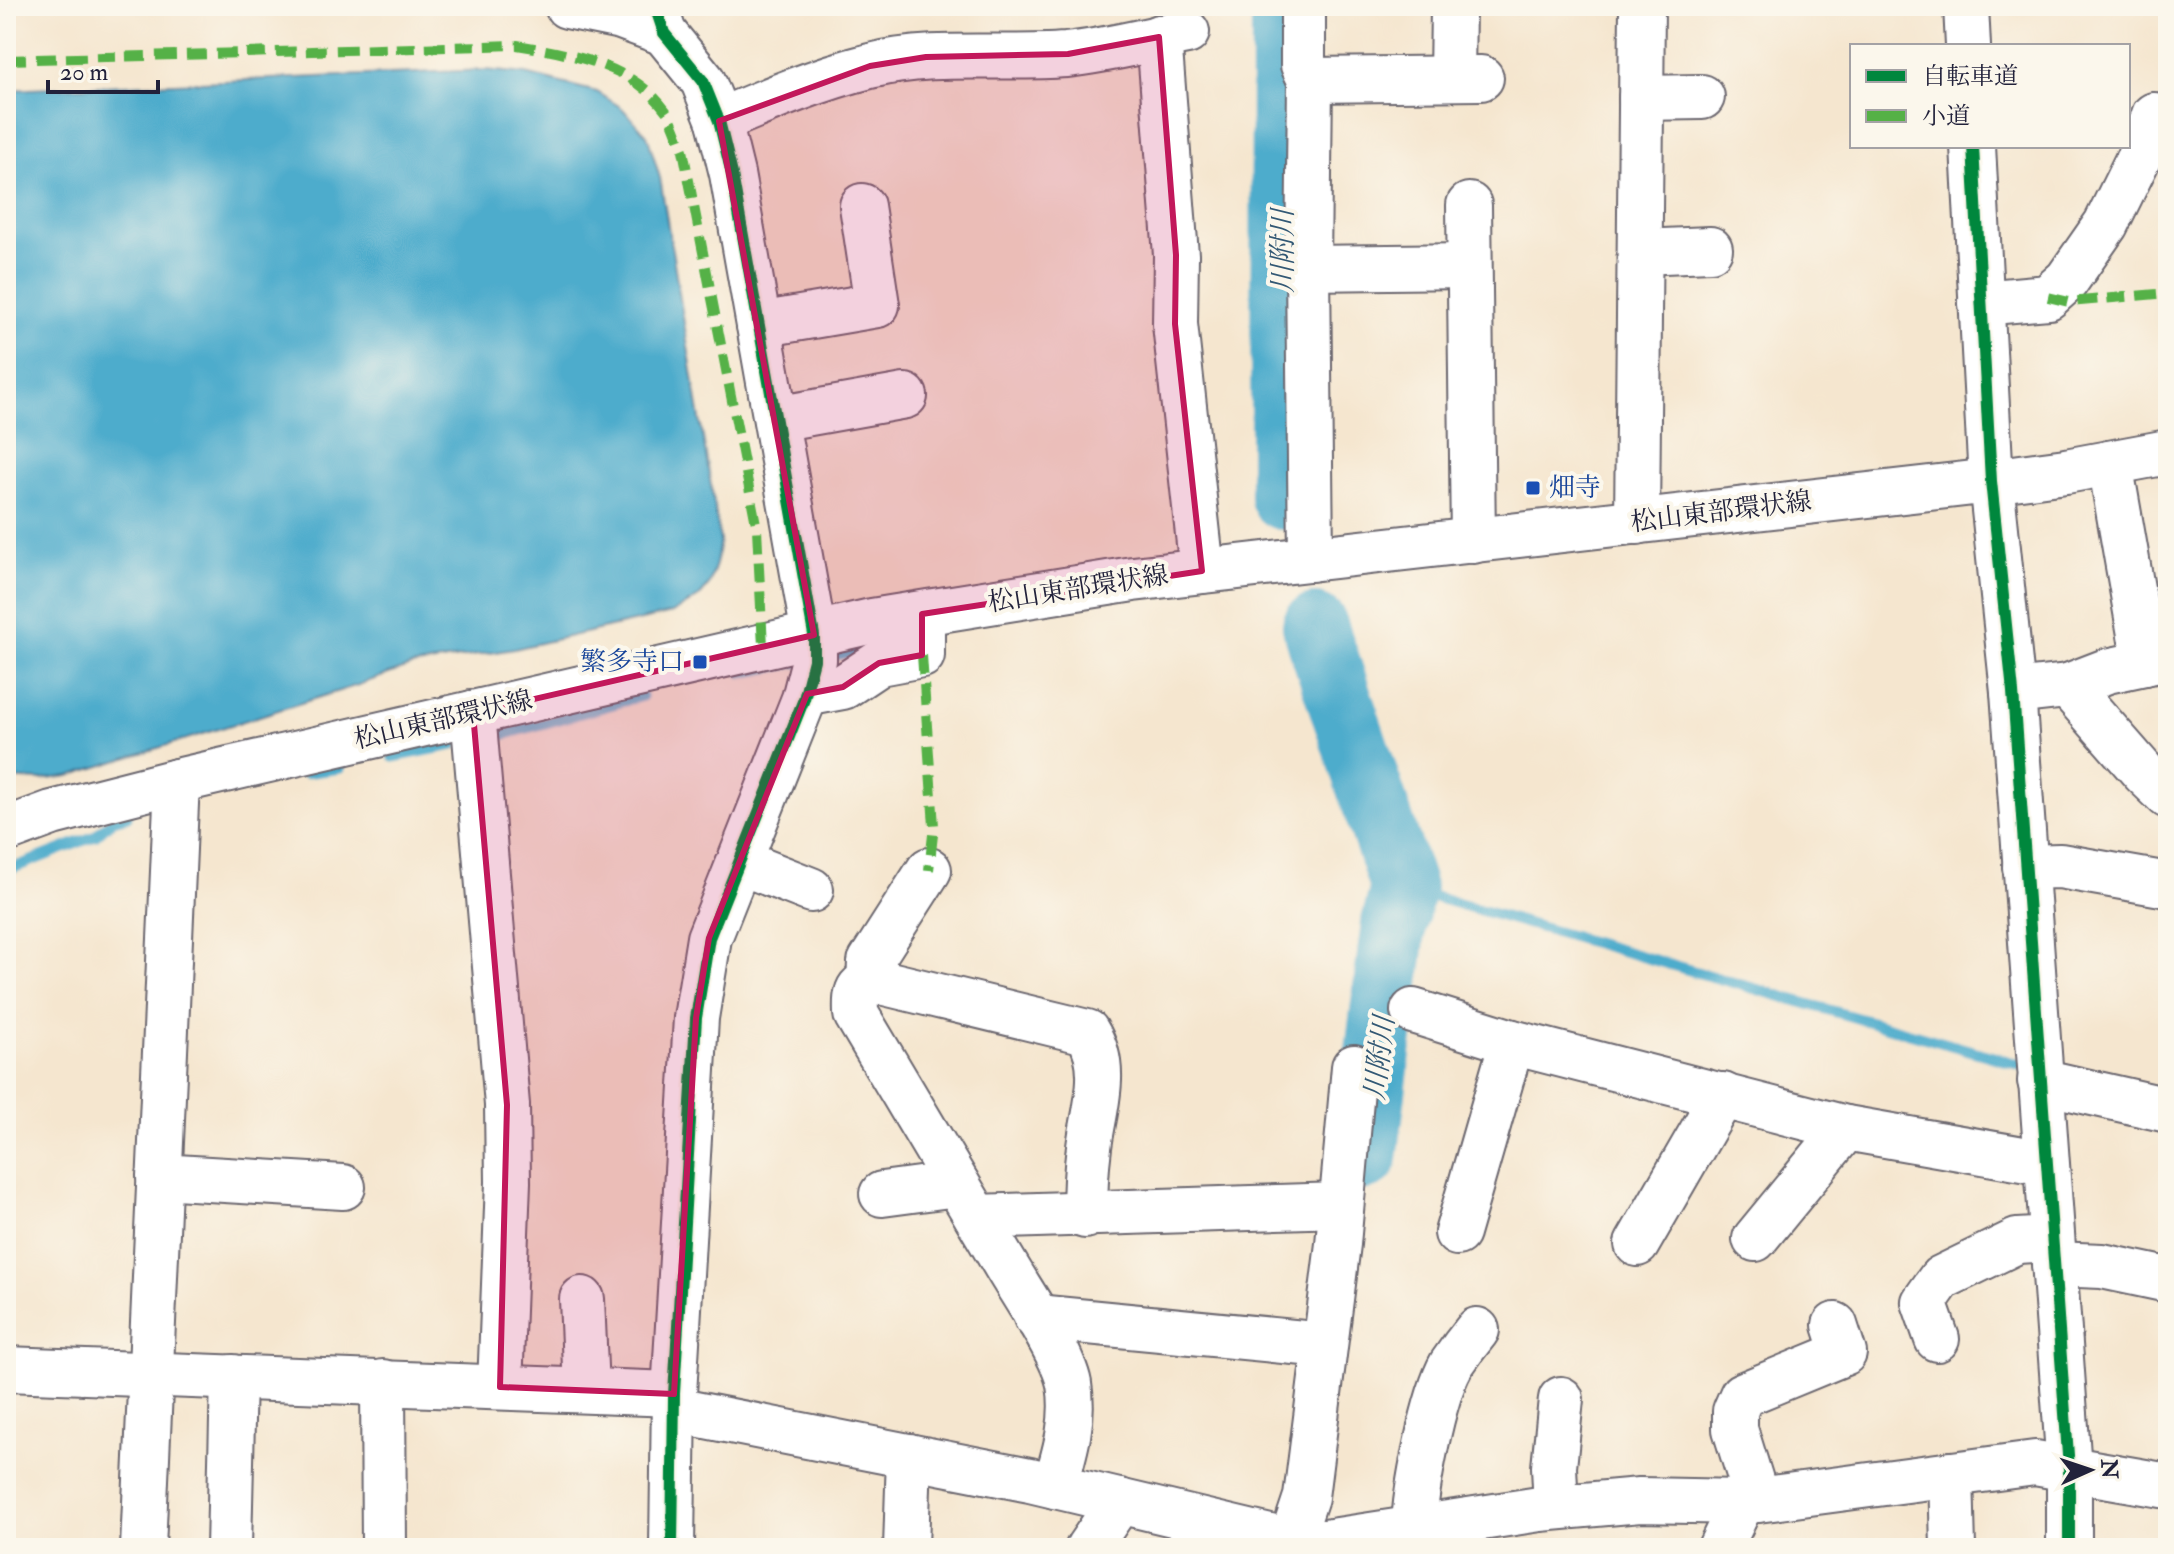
<svg xmlns="http://www.w3.org/2000/svg" width="2174" height="1554" font-family="'IM FELL Double Pica','Noto Serif JP',serif">
	<style>
		.water { fill: #4daccc; stroke: #386784; stroke-width: 2 }
		.lines { fill: none; stroke-linecap: round; stroke-linejoin: round }
		.stream { stroke: #4daccc; stroke-width: 11 }
		.river { stroke: #4daccc; stroke-width: 66 }
		.minor-casing { stroke: #6c676f; stroke-width: 48 }
		.major-casing { stroke: #6c676f; stroke-width: 48 }
		.minor { stroke: #fff; stroke-width: 44 }
		.major { stroke: #fff; stroke-width: 44 }
		.quiet { stroke: #55b146; stroke-width: 10; stroke-dasharray: 20 10; stroke-linecap: butt }
		.cycleway-casing { stroke: #fbf7ec; stroke-width: 17 }
		.cycleway { stroke: #00873e; stroke-width: 12 }
		.marked { fill: #c2185b; fill-opacity: 0.2; stroke: #c2185b; stroke-width: 6; stroke-linejoin: round }
		.transit-dot { fill: #1a4fb4; stroke: #fbf7ec; stroke-width: 3 }
		.labels { text-anchor: middle; dominant-baseline: central; stroke-width: 8; stroke-linejoin: round; paint-order: stroke }
		.transit-label { font-size: 26px; fill: #164399; stroke: #fbf7ec; text-anchor: start }
		.street-label { font-size: 26px; fill: #22223b; stroke: #fbf7ec }
		.water-label { font-size: 28px; font-style: italic; fill: #335975; stroke: #fbf7ec }
	</style>
	<rect width="100%" height="100%" fill="#fbf7ec"/>
	<filter id="ink" filterUnits="userSpaceOnUse"><feTurbulence type="fractalNoise" baseFrequency=".0125" numOctaves="2"/><feDisplacementMap in="SourceGraphic" scale="16" xChannelSelector="R" yChannelSelector="G"/><feConvolveMatrix kernelMatrix="1 2 1 2 8 2 1 2 1" color-interpolation-filters="sRGB"/></filter>
	<filter id="wash" filterUnits="userSpaceOnUse"><feTurbulence type="fractalNoise" baseFrequency=".006" numOctaves="4" result="noise"/><feDisplacementMap in="SourceGraphic" scale="32" xChannelSelector="R" yChannelSelector="G"/><feGaussianBlur stdDeviation="1.8" result="paint"/><feColorMatrix in="noise" values="0 0 0 0 0 0 0 0 0 0 0 0 0 0 0 0 0 1.4 0 .05"/><feComposite in="paint" operator="in"/></filter>
	<g filter="url(#wash)">
		<rect width="100%" height="100%" fill="#f5e6cf"/>
		<!-- water -->
		<polygon class="water" points="486,70 526,74 597,92 622,108 647,135 660,178 720,540 716,564 709,585 699,597 672,613 514,649 411,666 358,685 69,776 40,780 6,778 6,90"/>
		<g class="lines">
			<!-- stream -->
			<g class="stream">
				<polyline points="829,656 872,648"/>
				<polyline points="742,673 800,662"/>
				<polyline points="499,736 642,696"/>
				<polyline points="393,757 453,745"/>
				<polyline points="305,773 340,768"/>
				<polyline points="6,871 95,836 113,820 127,816"/>
				<polyline points="1403,888 2021,1065"/>
			</g>
			<!-- river -->
			<g class="river">
				<polyline points="1283,497 1284,6"/>
				<polyline points="1315,626 1403,888 1394,923 1365,1157"/>
			</g>
		</g>
	</g>
	<g filter="url(#ink)">
		<g class="lines">
			<!-- minor casing -->
			<g class="minor-casing">
				<g id="minor">
					<polyline points="567,6 621,17 664,33"/>
					<polyline points="655,6 664,33 703,81 719,121 732,174 814,635 814,660 804,699 709,938 696,1018 674,1394 672,1548"/>
					<polyline points="1303,6 1303,65 1310,80"/>
					<polyline points="1966,6 1968,46"/>
					<polyline points="1159,37 1176,255 1175,324 1202,571"/>
					<polyline points="1452,78 1453,6"/>
					<polyline points="1641,98 1702,97"/>
					<path d="M719,121c49,-21 99,-42 151,-55 64,-16 130,-6 196,-11 40,-4 81,-15 121,-23"/>
					<polyline points="1973,146 1991,481 2013,692 2069,1469 2069,1548"/>
					<polyline points="1469,205 1473,541"/>
					<polyline points="1640,252 1710,249"/>
					<polyline points="1308,268 1469,266"/>
					<polyline points="1981,303 2048,297 2067,280 2106,224 2140,155 2154,115"/>
					<polyline points="759,325 877,305 862,206"/>
					<polyline points="776,419 905,396"/>
					<polyline points="2110,463 2145,663"/>
					<polyline points="1637,522 1642,6"/>
					<polyline points="1311,559 1308,268 1310,80 1481,78"/>
					<polyline points="2068,686 2144,773 2168,796"/>
					<polyline points="2013,692 2068,686 2107,671 2168,658"/>
					<polyline points="806,694 843,687 879,663 922,655 922,614"/>
					<polyline points="473,713 507,1105 508,1182 500,1387"/>
					<polyline points="740,862 811,890"/>
					<polyline points="2025,867 2060,866 2168,885"/>
					<polyline points="869,982 870,962 929,870"/>
					<polyline points="1413,1011 1512,1042 1846,1128 2046,1163"/>
					<polyline points="2040,1081 2168,1110"/>
					<polyline points="159,1176 343,1187"/>
					<polyline points="882,1194 957,1184"/>
					<polyline points="977,1217 1340,1205"/>
					<polyline points="1457,1233 1512,1042"/>
					<polyline points="1755,1239 1846,1128"/>
					<polyline points="1637,1244 1723,1095"/>
					<polyline points="2054,1264 2102,1266 2168,1280"/>
					<polyline points="582,1299 586,1390"/>
					<polyline points="1036,1317 1325,1345"/>
					<polyline points="1937,1339 1924,1302 1941,1278 2017,1241 2052,1239"/>
					<polyline points="6,1369 674,1394"/>
					<polyline points="383,1382 384,1548"/>
					<polyline points="675,1410 1030,1480 1291,1542 1306,1497 1338,1244 1354,1067"/>
					<polyline points="1951,1474 1953,1548"/>
					<path d="M1055,1486c10,-34 20,-66 14,-102 -6,-31 -46,-89 -63,-118 -50,-84 -100,-168 -150,-252 -1,-25 1,-34 29,-31l202,49c23,37 7,76 2,115 -3,23 -4,45 -4,69"/>
					<polyline points="1757,1500 1735,1429 1735,1411 1742,1395 1844,1353 1835,1325"/>
					<polyline points="1556,1507 1554,1467 1561,1399"/>
					<path d="M1414,1528c1,-37 19,-131 37,-163 8,-12 17,-24 26,-35"/>
					<polyline points="143,1548 177,781"/>
					<polyline points="229,1548 233,1377"/>
					<polyline points="906,1548 909,1456"/>
					<polyline points="1088,1548 1120,1501"/>
					<polyline points="1290,1548 1291,1542 1325,1542 1540,1509 1640,1500 1742,1502 2035,1463 2168,1486"/>
					<polyline points="1720,1548 1742,1502"/>
				</g>
			</g>
			<!-- major casing -->
			<g class="major-casing">
				<polyline id="major" points="6,830 52,813 177,781 872,621 1133,579 1991,481 2066,471 2168,452"/>
			</g>
			<!-- minor -->
			<use href="#minor" class="minor"/>
			<!-- major -->
			<use href="#major" class="major"/>
			<!-- quiet -->
			<g class="quiet">
				<path d="M6,60l511,-15c53,9 115,19 149,66 8,11 12,27 17,39l74,379 6,117"/>
				<polyline points="2048,297 2069,302 2168,293"/>
				<polyline points="922,655 934,826 929,870"/>
			</g>
			<!-- cycleway casing -->
			<g class="cycleway-casing">
				<g id="cycleway">
					<polyline points="655,6 664,33 703,81 719,121 732,174 814,635 814,660 804,699 709,938 696,1018 674,1394 672,1548"/>
					<polyline points="1973,146 1991,481 2013,692 2069,1469 2069,1548"/>
				</g>
			</g>
			<!-- cycleway -->
			<use href="#cycleway" class="cycleway"/>
		</g>
	</g>
	<!-- marked area -->
	<path class="marked" d="M1159,37l17,218 -1,69 27,247 -280,43v41l-43,8 -36,24 -36,7 -98,244 -13,80 -22,376 -174,-7 7,-282 -34,-392 341,-78 -95,-514 151,-55 56,-9 142,-3z"/>
	<!-- markers -->
	<g class="transit-dot">
		<rect x="1525" y="480" width="16" height="16" rx="4"/>
		<rect x="692" y="654" width="16" height="16" rx="4"/>
	</g>
	<g class="labels">
		<!-- transit labels -->
		<g class="transit-label">
			<text x="1549" y="488">畑寺</text>
			<text x="684" y="662" text-anchor="end">繁多寺口</text>
		</g>
		<!-- street labels -->
		<g class="street-label">
			<text transform="translate(1721 512) rotate(-7)">松山東部環状線</text>
			<text transform="translate(1078 589) rotate(-9)">松山東部環状線</text>
			<text transform="translate(443 720) rotate(-13)">松山東部環状線</text>
		</g>
		<!-- water labels -->
		<g class="water-label">
			<text transform="translate(1283 251) rotate(-90)">川附川</text>
			<text transform="translate(1380 1058) rotate(-83)">川附川</text>
		</g>
	</g>
	<!-- margin -->
	<rect width="2174" height="1554" fill="none" stroke="#fbf7ec" stroke-width="32"/>
	<!-- legend -->
	<rect x="1850" y="44" width="280" height="104" fill="#fbf7ec" stroke="#a4a2a5" stroke-width="2"/>
	<rect x="1866" y="70" width="40" height="12" fill="#00873e" stroke="#a4a2a5" stroke-width="2"/>
	<text x="1922" y="84" font-size="24" fill="#22223b">自転車道</text>
	<rect x="1866" y="110" width="40" height="12" fill="#55b146" stroke="#a4a2a5" stroke-width="2"/>
	<text x="1922" y="124" font-size="24" fill="#22223b">小道</text>
	<!-- north arrow -->
	<g transform="translate(2090 1470) rotate(87)" stroke="#fbf7ec" stroke-width="6" paint-order="stroke">
	<path d="M0-6L14 30L0 20L-14 30Z" fill="#22223b"/>
	<text y="-12" font-size="22" font-weight="bold" text-anchor="middle" fill="#22223b">N</text>
	</g>
	<!-- scale -->
	<path d="M48 80v12h110v-12" fill="none" stroke="#22223b" stroke-width="4"/>
	<text x="60" y="80" font-size="24" fill="#22223b" stroke="#fbf7ec" stroke-width="6" paint-order="stroke">20 m</text>
</svg>
